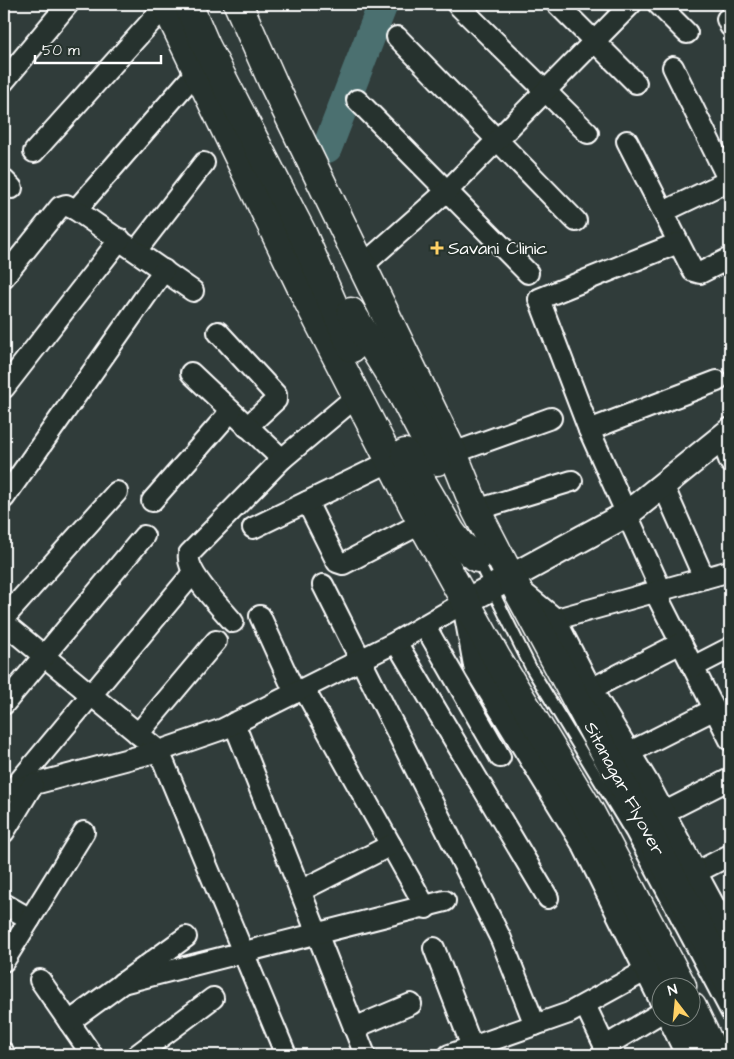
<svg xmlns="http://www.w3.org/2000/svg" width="734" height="1059" font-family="'Architects Daughter',sans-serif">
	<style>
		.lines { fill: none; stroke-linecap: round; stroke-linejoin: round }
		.river { stroke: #4b6f70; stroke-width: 30 }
		.service-casing { stroke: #fff; stroke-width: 14 }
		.minor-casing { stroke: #fff; stroke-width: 24 }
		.tertiary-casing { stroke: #fff; stroke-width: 29 }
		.secondary-casing { stroke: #fff; stroke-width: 31 }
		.service { stroke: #26332d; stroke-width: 10 }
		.minor { stroke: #26332d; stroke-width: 20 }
		.tertiary { stroke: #26332d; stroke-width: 25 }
		.secondary { stroke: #26332d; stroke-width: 28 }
		.poi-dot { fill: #ffd166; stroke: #26332d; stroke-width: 2 }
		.labels { text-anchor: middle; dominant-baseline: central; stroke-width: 4; stroke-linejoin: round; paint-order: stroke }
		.poi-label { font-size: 18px; fill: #fff; stroke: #26332d; text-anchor: start }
		.street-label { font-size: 18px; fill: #fff; stroke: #26332d }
	</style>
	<rect width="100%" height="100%" fill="#303c3a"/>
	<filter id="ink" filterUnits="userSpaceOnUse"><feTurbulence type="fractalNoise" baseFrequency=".02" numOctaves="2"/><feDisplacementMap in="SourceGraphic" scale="10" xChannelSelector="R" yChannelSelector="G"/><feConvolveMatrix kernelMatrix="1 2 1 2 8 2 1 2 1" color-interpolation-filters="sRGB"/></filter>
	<g filter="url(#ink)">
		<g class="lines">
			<!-- river -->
			<polyline class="river" points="327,148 383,4"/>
			<!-- service casing -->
			<g class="service-casing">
				<polyline id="service" points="477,559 531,668 631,833 730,1020"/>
			</g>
			<!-- minor casing -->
			<g class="minor-casing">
				<g id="minor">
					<polyline points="457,4 588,133"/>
					<polyline points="557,4 636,83"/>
					<polyline points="658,4 687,33"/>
					<polyline points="727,19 730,26"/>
					<polyline points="397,37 576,221"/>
					<polyline points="673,67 729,181"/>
					<polyline points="4,81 68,4"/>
					<polyline points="357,100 528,273"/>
					<polyline points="627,141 693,271 700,273 730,258"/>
					<polyline points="34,152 166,5"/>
					<polyline points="4,180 12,188"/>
					<polyline points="76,210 197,71"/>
					<polyline points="663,212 730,180"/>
					<polyline points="136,251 204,163"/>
					<polyline points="362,266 448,190 631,4"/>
					<polyline points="4,277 60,207 66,205 76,210 193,291"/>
					<polyline points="218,332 276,395 276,400 247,427"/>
					<polyline points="191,373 282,459"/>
					<polyline points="4,388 120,239"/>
					<polyline points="589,430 717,381"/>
					<polyline points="721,438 730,462"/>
					<polyline points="453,453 551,418"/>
					<polyline points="663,485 704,578"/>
					<polyline points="4,498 164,270"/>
					<polyline points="152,501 231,411"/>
					<polyline points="307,502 337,562 343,564 422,523"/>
					<polyline points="476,510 572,481"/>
					<polyline points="253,528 391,461"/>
					<polyline points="323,585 501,939 535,1025"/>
					<polyline points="661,590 589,430 539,299 678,243"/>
					<polyline points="655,592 730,740"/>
					<polyline points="260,616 295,693"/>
					<polyline points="4,618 117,492"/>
					<polyline points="553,620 730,571"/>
					<path d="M233,622c-12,-15 -48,-49 -44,-68l93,-95 75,-63"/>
					<polyline points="4,623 159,751 286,1055"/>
					<polyline points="425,626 500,757"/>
					<polyline points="396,642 548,898"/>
					<polyline points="693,667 730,648"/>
					<polyline points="304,689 426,908"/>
					<polyline points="589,690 681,643"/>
					<polyline points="4,704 144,536"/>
					<polyline points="234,723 365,1055"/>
					<polyline points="138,734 216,641"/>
					<polyline points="628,753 715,709"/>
					<polyline points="12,790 193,573"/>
					<polyline points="4,792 159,751 223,729 396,642 465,602"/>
					<polyline points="663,813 730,779"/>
					<polyline points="4,832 33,784"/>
					<polyline points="695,873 730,855"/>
					<polyline points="300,891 391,845"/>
					<polyline points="4,904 30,919"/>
					<polyline points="434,948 472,1047"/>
					<polyline points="4,961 84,832"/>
					<polyline points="40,980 92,1055"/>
					<polyline points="122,983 445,901"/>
					<polyline points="585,1005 609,1055"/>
					<polyline points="69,1022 186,937"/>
					<polyline points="354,1028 411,1004"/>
					<polyline points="604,1047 662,1012"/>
					<polyline points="4,1053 5,1055"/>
					<polyline points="137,1055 213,998"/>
					<polyline points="449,1055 569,1013 647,970"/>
				</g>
			</g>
			<!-- tertiary casing -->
			<g class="tertiary-casing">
				<g id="tertiary">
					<polyline points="520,593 553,620 589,690 646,784 730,940"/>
					<polyline points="662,999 586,846 477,668 465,602 627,514 730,431"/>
					<polyline points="670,1016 689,1055"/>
				</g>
			</g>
			<!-- secondary casing -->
			<g class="secondary-casing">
				<g id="secondary">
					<polyline points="165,4 308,301 422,523 496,657 590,812 682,986"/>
					<polyline points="188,4 206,46 302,233 352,348"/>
					<path id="s1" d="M238,4l36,81 179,368 23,57 35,68 219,406"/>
					<polyline points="351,312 401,392 437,461"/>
					<polyline points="405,453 451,532 460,544 477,558"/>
					<polyline points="692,1007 715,1055"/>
				</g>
			</g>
			<!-- service -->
			<use href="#service" class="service"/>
			<!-- minor -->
			<use href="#minor" class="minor"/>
			<!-- tertiary -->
			<use href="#tertiary" class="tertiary"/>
			<!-- secondary -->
			<use href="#secondary" class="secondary"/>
		</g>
	</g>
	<!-- markers -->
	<path class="poi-dot" d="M434.5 240.5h5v5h5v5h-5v5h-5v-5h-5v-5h5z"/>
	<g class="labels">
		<!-- poi labels -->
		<g class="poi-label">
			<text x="448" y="248">Savani Clinic</text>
		</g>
		<!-- street labels -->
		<g class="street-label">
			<text stroke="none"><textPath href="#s1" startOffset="875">Sitanagar Flyover</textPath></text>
		</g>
	</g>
	<!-- margin -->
	<rect width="734" height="1059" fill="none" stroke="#26332d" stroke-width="20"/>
	<rect x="10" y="10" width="714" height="1039" fill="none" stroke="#fff" stroke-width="2" filter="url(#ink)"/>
	<!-- north arrow -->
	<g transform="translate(676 1002) rotate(344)"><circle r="24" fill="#26332d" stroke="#7d8581"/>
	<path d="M0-4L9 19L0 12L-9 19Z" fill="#ffd166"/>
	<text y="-8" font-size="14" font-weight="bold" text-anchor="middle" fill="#ffffff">N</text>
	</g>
	<!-- scale -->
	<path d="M35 55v8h126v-8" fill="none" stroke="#ffffff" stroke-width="2.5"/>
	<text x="42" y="55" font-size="15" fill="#ffffff" stroke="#26332d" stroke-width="4" paint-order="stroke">50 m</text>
</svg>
